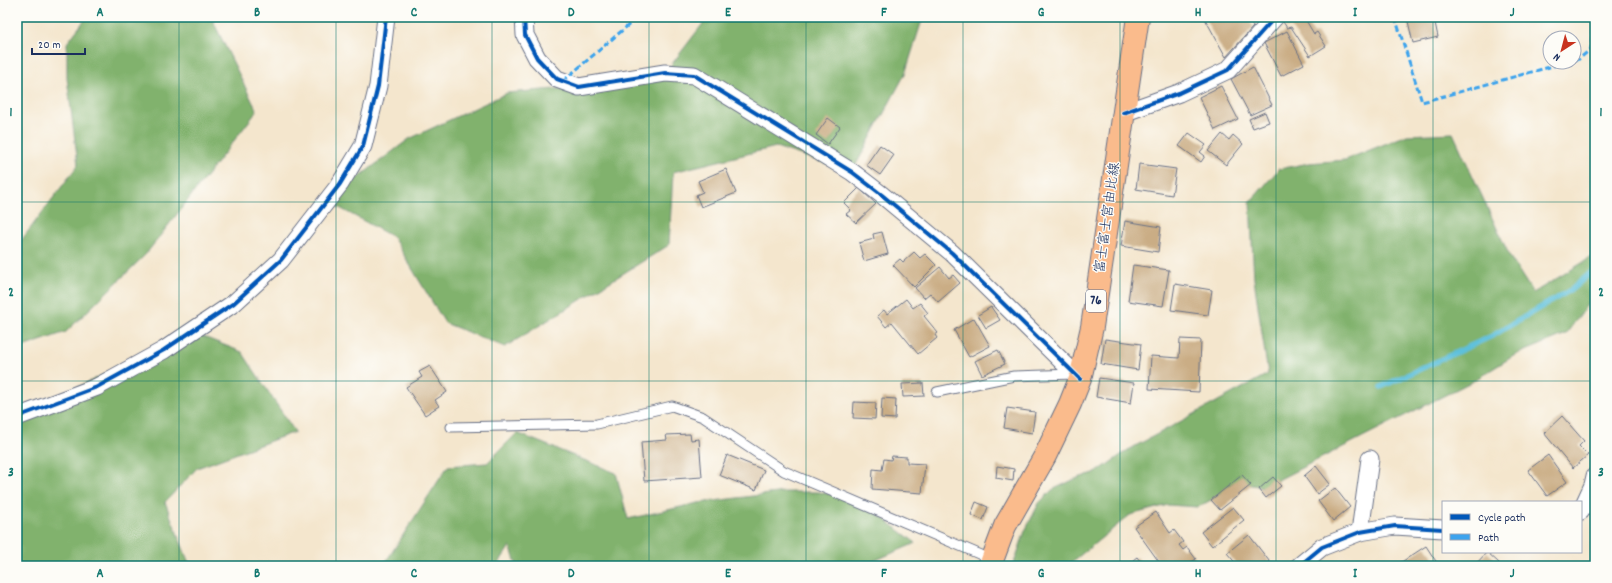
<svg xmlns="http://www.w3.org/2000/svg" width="1612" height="583" font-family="Dekko,'Klee One',sans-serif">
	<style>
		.forest { fill: #81b26d; stroke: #4e7066 }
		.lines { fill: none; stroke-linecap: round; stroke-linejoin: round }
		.stream { stroke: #5dc0db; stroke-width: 5.5 }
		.building { fill: #caad85 }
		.lane-casing { stroke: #676f85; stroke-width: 11 }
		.street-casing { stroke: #676f85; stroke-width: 19 }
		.primary-casing { stroke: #676f85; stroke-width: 24 }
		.lane { stroke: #fff; stroke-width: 9 }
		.street { stroke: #fff; stroke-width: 17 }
		.primary { stroke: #fabb8c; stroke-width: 22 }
		.quiet { stroke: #3da3ed; stroke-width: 3; stroke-dasharray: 6 3; stroke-linecap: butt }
		.cycleway-casing { stroke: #fdfcf7; stroke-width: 6 }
		.cycleway { stroke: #0057b8; stroke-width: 4 }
		.grid { fill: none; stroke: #0f766e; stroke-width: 1; stroke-opacity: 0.55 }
		.labels { text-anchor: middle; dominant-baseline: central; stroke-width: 3; stroke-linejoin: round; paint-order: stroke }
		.shield { fill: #fdfcf7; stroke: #5f6c8c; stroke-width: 1 }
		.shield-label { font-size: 13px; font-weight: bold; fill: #1b2f5e }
		.street-label { font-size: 14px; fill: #1b2f5e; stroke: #fdfcf7 }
		.neatline { fill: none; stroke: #0f766e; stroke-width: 1.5 }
		.grid-label { font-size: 13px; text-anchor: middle; font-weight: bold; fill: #0f766e }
	</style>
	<rect width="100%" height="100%" fill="#fdfcf7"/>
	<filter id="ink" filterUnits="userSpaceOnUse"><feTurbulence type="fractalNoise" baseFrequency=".025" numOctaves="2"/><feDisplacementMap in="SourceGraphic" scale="8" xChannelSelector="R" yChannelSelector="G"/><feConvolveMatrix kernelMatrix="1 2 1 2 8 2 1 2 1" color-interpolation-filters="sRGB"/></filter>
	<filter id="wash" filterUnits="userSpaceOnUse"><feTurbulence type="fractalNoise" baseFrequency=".012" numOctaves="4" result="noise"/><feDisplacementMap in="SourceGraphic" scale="16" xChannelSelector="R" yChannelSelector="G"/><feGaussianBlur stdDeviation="0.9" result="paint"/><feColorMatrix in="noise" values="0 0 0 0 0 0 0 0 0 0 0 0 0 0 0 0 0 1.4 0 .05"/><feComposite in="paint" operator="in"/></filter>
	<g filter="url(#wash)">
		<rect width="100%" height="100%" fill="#f4e6cd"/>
		<!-- forest -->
		<g class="forest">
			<polygon points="87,17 211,17 257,111 146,254 66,332 17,349 17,246 78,165 67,78 67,43"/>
			<polygon points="708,17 923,17 905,74 852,172 776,147 673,172 669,245 505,347 445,323 393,237 327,201 409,139 507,93 579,87 665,73"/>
			<polygon points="1453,133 1510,257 1533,293 1595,255 1595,299 1590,301 1566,334 1515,355 1473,381 1264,487 1233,482 1211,500 1198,507 1168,505 1130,515 1067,566 1013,566 1025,531 1039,503 1052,490 1075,479 1097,472 1128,450 1268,374 1254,279 1250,202 1279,169 1309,163 1345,160 1407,135"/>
			<polygon points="191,332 242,352 295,432 197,468 165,502 190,566 17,566 17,417"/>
			<polygon points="517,433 616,473 628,519 698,503 784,492 819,492 859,500 916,543 862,566 517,566 510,546 497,566 383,566 448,466 487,463"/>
		</g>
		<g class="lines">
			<!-- stream -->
			<polyline class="stream" points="1381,387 1492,336 1572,289 1595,269"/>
		</g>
		<g id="blocks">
			<!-- building -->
			<g class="building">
				<polygon points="1204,17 1248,17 1253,27 1226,57"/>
				<polygon points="1280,17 1297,17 1299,20 1304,17 1314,34 1317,32 1326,46 1310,56 1291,27 1287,28"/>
				<polygon points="1407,17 1426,17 1427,20 1434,18 1438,37 1413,43"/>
				<polygon points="1287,31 1304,64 1281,76 1264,43"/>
				<polygon points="1253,67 1272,105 1250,115 1231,79"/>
				<polygon points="1221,86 1238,119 1215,130 1199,97"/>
				<polygon points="1265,112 1269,122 1253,128 1249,119"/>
				<polygon points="828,118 840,127 828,144 816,135"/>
				<polygon points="1189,133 1206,145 1200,152 1205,156 1201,162 1179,146"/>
				<polygon points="1222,134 1229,140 1233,135 1243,144 1226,165 1208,151"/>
				<polygon points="880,145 894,155 880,175 866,165"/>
				<polygon points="1139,164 1176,169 1172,195 1136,189"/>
				<polygon points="726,169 736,193 701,207 696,195 703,192 698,181"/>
				<polygon points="859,188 876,204 856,223 846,214 851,210 844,203"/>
				<polygon points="1125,221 1161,227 1158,252 1121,246"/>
				<polygon points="882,232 888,254 864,261 859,243 874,239 873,234"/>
				<polygon points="914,252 920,258 925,254 936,265 914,287 893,265 900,259 903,262"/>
				<polygon points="1133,265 1169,270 1163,306 1128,301"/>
				<polygon points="940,267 949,278 953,275 960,283 938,302 930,293 924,298 915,288"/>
				<polygon points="1175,284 1212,290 1208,315 1171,310"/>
				<polygon points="906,299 913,308 920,303 928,313 924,316 938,333 935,335 937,338 918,354 892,322 886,327 877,316 884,310 887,314"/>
				<polygon points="991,307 1000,320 986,328 978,315"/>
				<polygon points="974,318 990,346 969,357 954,330"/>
				<polygon points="1105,339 1141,344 1138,370 1101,364"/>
				<polygon points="1180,339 1201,340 1199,392 1149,389 1151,356 1179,358"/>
				<polygon points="998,350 1005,364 982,375 975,361"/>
				<polygon points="430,366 447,392 435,400 439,406 425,415 406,387 422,377 419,372"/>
				<polygon points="1099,378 1134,383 1131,403 1096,397"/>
				<polygon points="923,383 924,396 903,397 902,384"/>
				<polygon points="882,398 896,399 895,419 881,418"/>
				<polygon points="854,402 876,403 875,419 853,418"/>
				<polygon points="1007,408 1035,412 1032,433 1004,428"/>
				<polygon points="1562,416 1584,441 1579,446 1588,455 1573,468 1544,433"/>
				<polygon points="690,434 691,440 699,439 702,477 644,481 641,442 667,440 666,435"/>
				<polygon points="727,455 764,470 756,490 719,475"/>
				<polygon points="1548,455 1567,482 1547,496 1528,470"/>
				<polygon points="892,456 907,457 907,463 925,464 922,493 872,489 873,469 882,470 884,459 891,460"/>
				<polygon points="997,466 1014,469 1013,481 996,478"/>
				<polygon points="1316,466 1330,484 1317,494 1304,476"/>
				<polygon points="1242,475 1251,485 1220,510 1211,500"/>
				<polygon points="1273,477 1281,486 1266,498 1259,489"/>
				<polygon points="1335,488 1350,507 1333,521 1318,501"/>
				<polygon points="976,502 988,507 983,520 971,515"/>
				<polygon points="1233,507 1244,520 1212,546 1201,532"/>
				<polygon points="1156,512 1170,533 1174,530 1183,542 1179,545 1183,550 1187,547 1196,559 1186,566 1162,566 1134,527"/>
				<polygon points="1249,535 1273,566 1238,566 1227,553"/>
				<polygon points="1426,546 1439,566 1402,566 1400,563"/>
				<polygon points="1487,552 1499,563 1496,566 1474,566"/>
				<polygon points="1137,557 1144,566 1125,566"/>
			</g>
		</g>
	</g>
	<g filter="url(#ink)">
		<use href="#blocks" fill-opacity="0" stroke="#676f85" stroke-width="1"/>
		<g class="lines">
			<!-- lane casing -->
			<g class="lane-casing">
				<g id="lane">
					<polyline points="937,392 1014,376 1075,374"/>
					<polyline points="451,427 597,424 672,406 703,417 784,471 993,560"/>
				</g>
			</g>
			<!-- street casing -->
			<g class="street-casing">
				<g id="street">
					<polyline points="524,17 525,35 537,58 557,79 579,87 665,73 694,75 852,172 882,195 952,253 1080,379"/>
					<polyline points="1123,113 1179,93 1228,70 1275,17"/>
					<polyline points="17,417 97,387 164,350 234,303 281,260 340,184 363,146 378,86 386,17"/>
					<polyline points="1581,511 1593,485 1595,476"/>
					<polyline points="1360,532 1370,459"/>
					<polyline points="1299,566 1322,547 1360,532 1395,526 1443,529"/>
				</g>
			</g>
			<!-- primary casing -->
			<g class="primary-casing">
				<polyline id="primary" points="990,566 1005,526 1045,456 1070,404 1080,379 1092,327 1138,17"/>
			</g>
			<!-- lane -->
			<use href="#lane" class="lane"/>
			<!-- street -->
			<use href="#street" class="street"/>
			<!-- primary -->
			<use href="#primary" class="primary"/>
			<!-- quiet -->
			<g class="quiet">
				<polyline points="1395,17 1422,102 1568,62"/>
				<polyline points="1574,60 1579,59 1591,49 1593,17"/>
				<polyline points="563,81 638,17"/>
			</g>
			<!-- cycleway casing -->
			<g class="cycleway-casing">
				<g id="cycleway">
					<polyline points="524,17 525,35 537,58 557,79 579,87 665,73 694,75 852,172 882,195 952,253 1080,379"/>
					<polyline points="1123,113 1179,93 1228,70 1275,17"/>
					<polyline points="17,417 97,387 164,350 234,303 281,260 340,184 363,146 378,86 386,17"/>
					<polyline points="1299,566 1322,547 1360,532 1395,526 1443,529"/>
				</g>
			</g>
			<!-- cycleway -->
			<use href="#cycleway" class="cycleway"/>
		</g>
	</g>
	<!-- grid -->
	<path class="grid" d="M179,17v549M336,17v549M492,17v549M649,17v549M806,17v549M963,17v549M1120,17v549M1276,17v549M1433,17v549M17,202h1578M17,381h1578"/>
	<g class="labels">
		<!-- shield labels -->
		<rect class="shield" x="1086" y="290" width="20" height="22" rx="3"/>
		<g class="shield-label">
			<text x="1096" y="301">76</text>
		</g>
		<!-- street labels -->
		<g class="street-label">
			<text transform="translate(1108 218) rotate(-82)">富士富士宮由比線</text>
		</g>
	</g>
	<!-- margin -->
	<rect width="1612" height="583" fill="none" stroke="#fdfcf7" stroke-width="44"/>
	<!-- legend -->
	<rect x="1442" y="501" width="140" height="52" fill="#fdfcf7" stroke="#a3aaba"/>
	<rect x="1450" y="514" width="20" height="6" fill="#0057b8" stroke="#a3aaba"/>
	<text x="1478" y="521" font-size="12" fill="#1b2f5e">Cycle path</text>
	<rect x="1450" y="534" width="20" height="6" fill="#3da3ed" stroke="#a3aaba"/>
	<text x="1478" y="541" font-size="12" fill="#1b2f5e">Path</text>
	<!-- north arrow -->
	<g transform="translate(1562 50) rotate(216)"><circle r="19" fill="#fdfcf7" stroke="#a3aaba"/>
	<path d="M0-3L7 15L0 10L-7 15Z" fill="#c8321e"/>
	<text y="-6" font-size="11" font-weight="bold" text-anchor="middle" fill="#1b2f5e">N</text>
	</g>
	<!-- scale -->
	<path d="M32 48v6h53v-6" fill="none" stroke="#1b2f5e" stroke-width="2"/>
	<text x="38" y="48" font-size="12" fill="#1b2f5e" stroke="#fdfcf7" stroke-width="3" paint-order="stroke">20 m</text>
	<rect x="22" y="22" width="1568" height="539" class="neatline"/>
	<g class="grid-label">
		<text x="100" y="16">A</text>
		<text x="257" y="16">B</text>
		<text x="414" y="16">C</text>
		<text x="571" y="16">D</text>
		<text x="728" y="16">E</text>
		<text x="884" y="16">F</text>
		<text x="1041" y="16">G</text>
		<text x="1198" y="16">H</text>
		<text x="1355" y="16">I</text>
		<text x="1512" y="16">J</text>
		<text x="11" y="116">1</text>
		<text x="1601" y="116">1</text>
		<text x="11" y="296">2</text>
		<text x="1601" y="296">2</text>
		<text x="11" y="476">3</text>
		<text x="1601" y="476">3</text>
		<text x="100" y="577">A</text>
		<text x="257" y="577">B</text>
		<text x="414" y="577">C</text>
		<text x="571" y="577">D</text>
		<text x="728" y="577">E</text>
		<text x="884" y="577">F</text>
		<text x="1041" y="577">G</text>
		<text x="1198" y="577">H</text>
		<text x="1355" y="577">I</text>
		<text x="1512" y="577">J</text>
	</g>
</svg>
